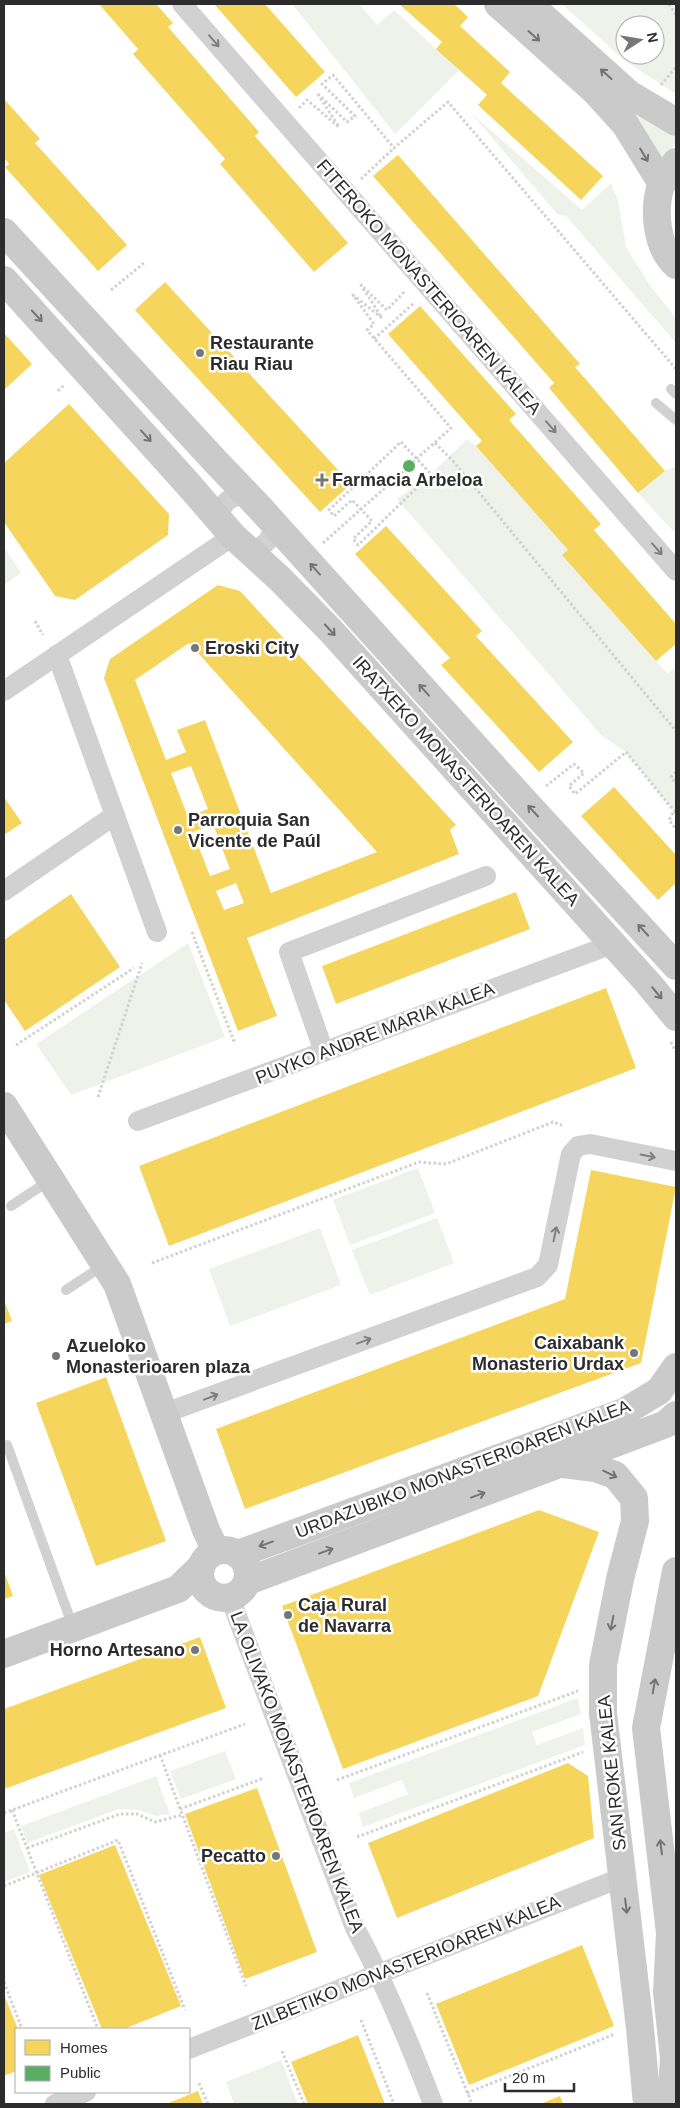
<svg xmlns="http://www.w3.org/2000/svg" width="680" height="2108" font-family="Helvetica,sans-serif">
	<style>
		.green { fill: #eef2eb; fill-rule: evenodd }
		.homes { fill: #f6d55c; fill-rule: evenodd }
		.public { fill: #5aae61 }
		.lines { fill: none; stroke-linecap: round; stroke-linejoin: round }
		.path { stroke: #d1d1d1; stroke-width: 3; stroke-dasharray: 2.5 2.5; stroke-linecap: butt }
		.lane { stroke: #d1d1d1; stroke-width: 10 }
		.street { stroke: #d1d1d1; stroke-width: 20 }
		.secondary { stroke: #cacaca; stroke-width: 28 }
		.oneway { stroke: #737373 }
		.oneway2 { stroke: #7e7e7e }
		.poi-dot { fill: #767676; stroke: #fff; stroke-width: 2 }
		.labels { text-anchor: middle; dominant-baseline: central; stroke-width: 5; stroke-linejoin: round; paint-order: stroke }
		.street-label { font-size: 18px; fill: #2c2c2c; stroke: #fff }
		.poi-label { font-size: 18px; font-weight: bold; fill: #2c2c2c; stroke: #fff; text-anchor: start }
	</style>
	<rect width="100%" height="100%" fill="#fff"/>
	<!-- green -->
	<g class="green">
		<polygon points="292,4 359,4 377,25 394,10 459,70 395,134"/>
		<polygon points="520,4 676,134 676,144 662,160 650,138 622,107"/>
		<path d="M562,4h114v90l-51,-33zM625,25h30v30h-30z"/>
		<polygon points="471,113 582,210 611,183 618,201 626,247 649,284 676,318 676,343 566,216 558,215"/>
		<polygon points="467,439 476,446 568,550 563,555 656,661 668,674 676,667 676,811 674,811 626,752 602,736 397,499 431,474"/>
		<polygon points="676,466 676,534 638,493 665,471"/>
		<polygon points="4,547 21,573 4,585"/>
		<polygon points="188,943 225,1037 71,1095 36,1044"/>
		<polygon points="418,1168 435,1213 350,1245 333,1200"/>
		<polygon points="437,1218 454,1263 370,1295 352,1250"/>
		<polygon points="320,1228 341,1285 230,1326 209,1269"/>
		<polygon points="578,1698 581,1714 532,1732 537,1745 583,1728 585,1745 363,1827 359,1813 408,1794 402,1780 354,1798 349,1783"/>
		<polygon points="225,1751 236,1779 181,1799 170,1771"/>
		<polygon points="156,1776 170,1814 156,1816 138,1810 119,1809 27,1843 21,1826"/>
		<polygon points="14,1829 30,1872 4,1882 4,1833"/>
		<polygon points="281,2060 298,2104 234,2104 226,2082"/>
	</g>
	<!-- homes -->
	<g class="homes">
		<polygon points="99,4 156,4 173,23 168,27 259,132 255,136 348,243 314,272 220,164 225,159 133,54 138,49"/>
		<polygon points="214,4 265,4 325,72 296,97"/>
		<polygon points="399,4 454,4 468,17 460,26 510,72 501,83 603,176 581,200 478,105 487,95 436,49 442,42"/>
		<polygon points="4,99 40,139 35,143 127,245 98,271 5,167 9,164 4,158"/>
		<polygon points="398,155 580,364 575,367 665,471 638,493 549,388 554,383 373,176"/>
		<polygon points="165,282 351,484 320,512 135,310"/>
		<polygon points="420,306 516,414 509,420 601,524 594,530 676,624 676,644 656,661 562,555 568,550 476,446 482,441 388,334"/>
		<polygon points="4,333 32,364 4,390"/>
		<polygon points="69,404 169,514 168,535 75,600 55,596 4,522 4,463"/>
		<polygon points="386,526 482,631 476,636 573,742 539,772 441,665 450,658 355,554"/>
		<path d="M218,585l22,6 216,234 -6,5 9,24 -212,84 30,78 -39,15 -134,-353 6,-19zM189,643l188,209 -106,41 -66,-173 -28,10 9,22 -20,8 -31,-80zM191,766l17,43 -20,8 -17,-44zM213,824l17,45 -20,7 -17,-44zM236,883l8,20 -20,7 -8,-19z"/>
		<polygon points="614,787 676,855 676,883 658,900 581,816"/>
		<polygon points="4,797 22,823 4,835"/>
		<polygon points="516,892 530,929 336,1004 322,966"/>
		<polygon points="71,894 120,967 25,1031 4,1000 4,940"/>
		<polygon points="606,988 636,1068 169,1246 139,1166"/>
		<polygon points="591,1170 676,1187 641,1363 245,1509 216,1429 565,1299"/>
		<polygon points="4,1300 12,1321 4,1324"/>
		<polygon points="106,1377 166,1541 96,1566 36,1403"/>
		<polygon points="539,1510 599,1532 538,1696 343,1769 282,1606"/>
		<polygon points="4,1571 13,1596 4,1599"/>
		<polygon points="200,1637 226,1708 4,1789 4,1709"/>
		<polygon points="568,1763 588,1776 594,1838 397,1918 368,1843"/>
		<polygon points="257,1788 317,1952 245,1979 185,1814"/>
		<polygon points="115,1845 181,2006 124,2029 102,2029 39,1875"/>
		<polygon points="582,1945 614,2026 469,2085 436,2004"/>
		<polygon points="4,1995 18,2029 16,2071 4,2076"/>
		<polygon points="358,2035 385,2104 308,2104 291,2062"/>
		<polygon points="198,2091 203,2104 166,2104"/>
		<polygon points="560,2096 563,2104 540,2104"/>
	</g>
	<!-- public -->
	<circle class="public" cx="409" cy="466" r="6"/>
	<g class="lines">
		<!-- path -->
		<g class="path">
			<polyline points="669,4 676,15"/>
			<polyline points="661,85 676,67"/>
			<polyline points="299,108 307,100 339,127 317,93 347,122 355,116 322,84 333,75 394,148 448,102 676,369"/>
			<polyline points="361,179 394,148"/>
			<polyline points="111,290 144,263"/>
			<polyline points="404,292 387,310 361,285 382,318 353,295 374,324 367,330 451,428 413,462"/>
			<polyline points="374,339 415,302"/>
			<polyline points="58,391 64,385"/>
			<polygon points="401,442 431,474 358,545 353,539 372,521 352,500 334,516 329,510"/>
			<polyline points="435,443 453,461 676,731"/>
			<polyline points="323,543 405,470"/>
			<polyline points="35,621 43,635"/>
			<polyline points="676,772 671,777 676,784"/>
			<polyline points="546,786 574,764 584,773 569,786 575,794 626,752 674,811"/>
			<polyline points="676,813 674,811 669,820 676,829"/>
			<polyline points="192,932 235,1044"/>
			<polyline points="671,1042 676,1052"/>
			<polyline points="16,1045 134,968"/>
			<polyline points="98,1097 142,963"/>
			<polyline points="152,1263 419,1162 446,1164 553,1122 562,1125"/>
			<polyline points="160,1755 246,1986"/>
			<polyline points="337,1780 578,1691"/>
			<polyline points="180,1809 264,1778"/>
			<polyline points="12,1810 98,2029"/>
			<polyline points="4,1813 245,1724"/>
			<polyline points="357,1837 583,1752"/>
			<polyline points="27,1848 120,1814 137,1814 155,1822 182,1815"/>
			<polyline points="4,1886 118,1840 185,2010"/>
			<polyline points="4,1982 22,2029"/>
			<polyline points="427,1993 472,2104"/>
			<polyline points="361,2020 394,2104"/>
			<polyline points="282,2051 304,2104"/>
			<polyline points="199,2083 208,2104"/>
			<polyline points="467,2093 615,2034"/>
		</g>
		<!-- lane -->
		<g class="lane">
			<polyline points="671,389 676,394"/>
			<polyline points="656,403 676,420"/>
			<polyline points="11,1206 50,1180"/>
			<polyline points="66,1290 104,1265"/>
			<polyline points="7,1445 73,1627"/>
		</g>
		<!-- street -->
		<g class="street">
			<polyline points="182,4 676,571"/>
			<path d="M217,518c8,-18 11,-21 31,-24"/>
			<path d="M249,551c16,-3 23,-12 25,-28"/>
			<polyline points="57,655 157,932"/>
			<polyline points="4,691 233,536"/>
			<polyline points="4,891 115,815"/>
			<polyline points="324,1052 289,952 486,876"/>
			<polyline points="138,1121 613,944"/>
			<polyline points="165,1413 537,1277 548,1265 571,1154 578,1146 590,1144 676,1161"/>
			<path d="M230,1598l125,330c31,57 55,116 78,176"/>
			<polyline points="189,2049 623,1877"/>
			<polyline points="55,2104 86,2092"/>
		</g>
		<!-- secondary -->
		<g class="secondary">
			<polyline points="498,4 595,91 625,124 662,184"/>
			<polyline points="529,4 629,94 676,122"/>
			<path d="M676,162c-4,7 -12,15 -15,23 -8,25 -5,62 15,80"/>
			<polyline points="4,232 216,462 259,507 526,803 676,966"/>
			<polyline points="4,280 188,484 233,536 279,578 331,631 648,983 676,1017"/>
			<polyline points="4,1106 117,1284 206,1530 216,1551"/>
			<polyline points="563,1464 595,1468 615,1475 634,1498 635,1521 620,1579 603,1665 603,1713 640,2028 647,2104"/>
			<circle cx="224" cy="1574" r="24"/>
			<polyline points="238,1554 624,1412 659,1391 676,1367"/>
			<polyline points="248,1581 666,1424 676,1415"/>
			<polyline points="4,1654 178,1589 200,1568"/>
			<polyline points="671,2104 674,2058 667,1992 670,1933 646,1728 676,1571"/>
		</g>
	</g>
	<!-- one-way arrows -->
	<defs><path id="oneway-shaft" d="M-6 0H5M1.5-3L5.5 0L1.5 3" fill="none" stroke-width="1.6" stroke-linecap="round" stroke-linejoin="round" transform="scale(1.25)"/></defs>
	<g class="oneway">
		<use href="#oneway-shaft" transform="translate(534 36) rotate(42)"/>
		<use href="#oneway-shaft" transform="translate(606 74) rotate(-138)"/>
		<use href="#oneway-shaft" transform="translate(644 155) rotate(59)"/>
		<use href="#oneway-shaft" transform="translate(37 316) rotate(47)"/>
		<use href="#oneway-shaft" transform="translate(146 436) rotate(48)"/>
		<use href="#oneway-shaft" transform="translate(315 569) rotate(-132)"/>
		<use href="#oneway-shaft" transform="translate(330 630) rotate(47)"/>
		<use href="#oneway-shaft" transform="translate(424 690) rotate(-132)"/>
		<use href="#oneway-shaft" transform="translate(533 811) rotate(-133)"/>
		<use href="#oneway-shaft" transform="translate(643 930) rotate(-133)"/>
		<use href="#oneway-shaft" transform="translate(657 993) rotate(50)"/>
		<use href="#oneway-shaft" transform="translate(610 1474) rotate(26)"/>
		<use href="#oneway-shaft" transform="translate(478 1495) rotate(-20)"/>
		<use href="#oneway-shaft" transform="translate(266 1544) rotate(160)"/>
		<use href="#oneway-shaft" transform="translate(326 1551) rotate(-20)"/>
		<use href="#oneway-shaft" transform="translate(612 1623) rotate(101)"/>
		<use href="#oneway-shaft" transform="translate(654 1686) rotate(-80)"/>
		<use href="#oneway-shaft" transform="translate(661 1847) rotate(-97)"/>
		<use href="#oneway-shaft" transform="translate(626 1906) rotate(83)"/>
	</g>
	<g class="oneway2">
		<use href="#oneway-shaft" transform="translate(214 41) rotate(49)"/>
		<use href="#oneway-shaft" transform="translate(551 427) rotate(49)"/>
		<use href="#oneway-shaft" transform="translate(657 549) rotate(49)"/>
		<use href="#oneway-shaft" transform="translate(648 1156) rotate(11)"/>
		<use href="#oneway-shaft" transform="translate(555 1234) rotate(-78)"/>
		<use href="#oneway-shaft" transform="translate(364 1341) rotate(-20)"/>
		<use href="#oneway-shaft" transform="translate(211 1397) rotate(-21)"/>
	</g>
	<!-- markers -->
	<g class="poi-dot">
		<circle cx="200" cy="353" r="5"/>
		<path d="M319.5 472.5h5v5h5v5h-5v5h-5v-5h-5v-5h5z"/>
		<circle cx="195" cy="648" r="5"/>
		<circle cx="178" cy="830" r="5"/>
		<circle cx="634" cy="1353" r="5"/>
		<circle cx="56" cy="1356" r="5"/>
		<circle cx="288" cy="1615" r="5"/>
		<circle cx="195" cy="1650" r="5"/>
		<circle cx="276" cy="1856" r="5"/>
	</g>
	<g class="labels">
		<!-- street labels -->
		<g class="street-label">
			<text transform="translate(429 287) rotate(49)">FITEROKO MONASTERIOAREN KALEA</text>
			<text transform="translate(466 781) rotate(48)">IRATXEKO MONASTERIOAREN KALEA</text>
			<text transform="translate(375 1033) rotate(-21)">PUYKO ANDRE MARIA KALEA</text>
			<text transform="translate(463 1469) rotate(-21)">URDAZUBIKO MONASTERIOAREN KALEA</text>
			<text transform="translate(297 1772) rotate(69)">LA OLIVAKO MONASTERIOAREN KALEA</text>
			<text transform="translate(612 1773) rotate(-96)">SAN ROKE KALEA</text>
			<text transform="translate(406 1963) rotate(-22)">ZILBETIKO MONASTERIOAREN KALEA</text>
		</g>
		<!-- poi labels -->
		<g class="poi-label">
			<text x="210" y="343">Restaurante<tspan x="210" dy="21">Riau Riau</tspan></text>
			<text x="332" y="480">Farmacia Arbeloa</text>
			<text x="205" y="648">Eroski City</text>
			<text x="188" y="820">Parroquia San<tspan x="188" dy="21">Vicente de Paúl</tspan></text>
			<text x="624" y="1343" text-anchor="end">Caixabank<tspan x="624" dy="21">Monasterio Urdax</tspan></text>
			<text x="66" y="1346">Azueloko<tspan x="66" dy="21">Monasterioaren plaza</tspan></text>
			<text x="298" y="1605">Caja Rural<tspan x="298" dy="21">de Navarra</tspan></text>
			<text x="185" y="1650" text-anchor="end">Horno Artesano</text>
			<text x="266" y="1856" text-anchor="end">Pecatto</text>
		</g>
	</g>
	<!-- border -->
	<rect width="680" height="2108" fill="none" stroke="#2c2c2c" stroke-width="10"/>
	<!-- legend -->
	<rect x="15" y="2028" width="175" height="65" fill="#ffffff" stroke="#ababab"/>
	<rect x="25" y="2040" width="25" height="15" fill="#f6d55c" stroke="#ababab"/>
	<text x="60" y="2053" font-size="15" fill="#2c2c2c">Homes</text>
	<rect x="25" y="2066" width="25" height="15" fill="#5aae61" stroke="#ababab"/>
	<text x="60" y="2078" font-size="15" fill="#2c2c2c">Public</text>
	<!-- north arrow -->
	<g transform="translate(640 40) rotate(78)"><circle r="24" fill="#ffffff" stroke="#ababab"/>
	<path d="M0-4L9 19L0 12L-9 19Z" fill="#767676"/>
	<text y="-8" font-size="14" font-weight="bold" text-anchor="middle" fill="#2c2c2c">N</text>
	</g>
	<!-- scale -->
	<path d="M505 2083v8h69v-8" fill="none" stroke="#2c2c2c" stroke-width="2.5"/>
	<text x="512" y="2083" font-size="15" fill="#2c2c2c" stroke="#ffffff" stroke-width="4" paint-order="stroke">20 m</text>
</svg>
